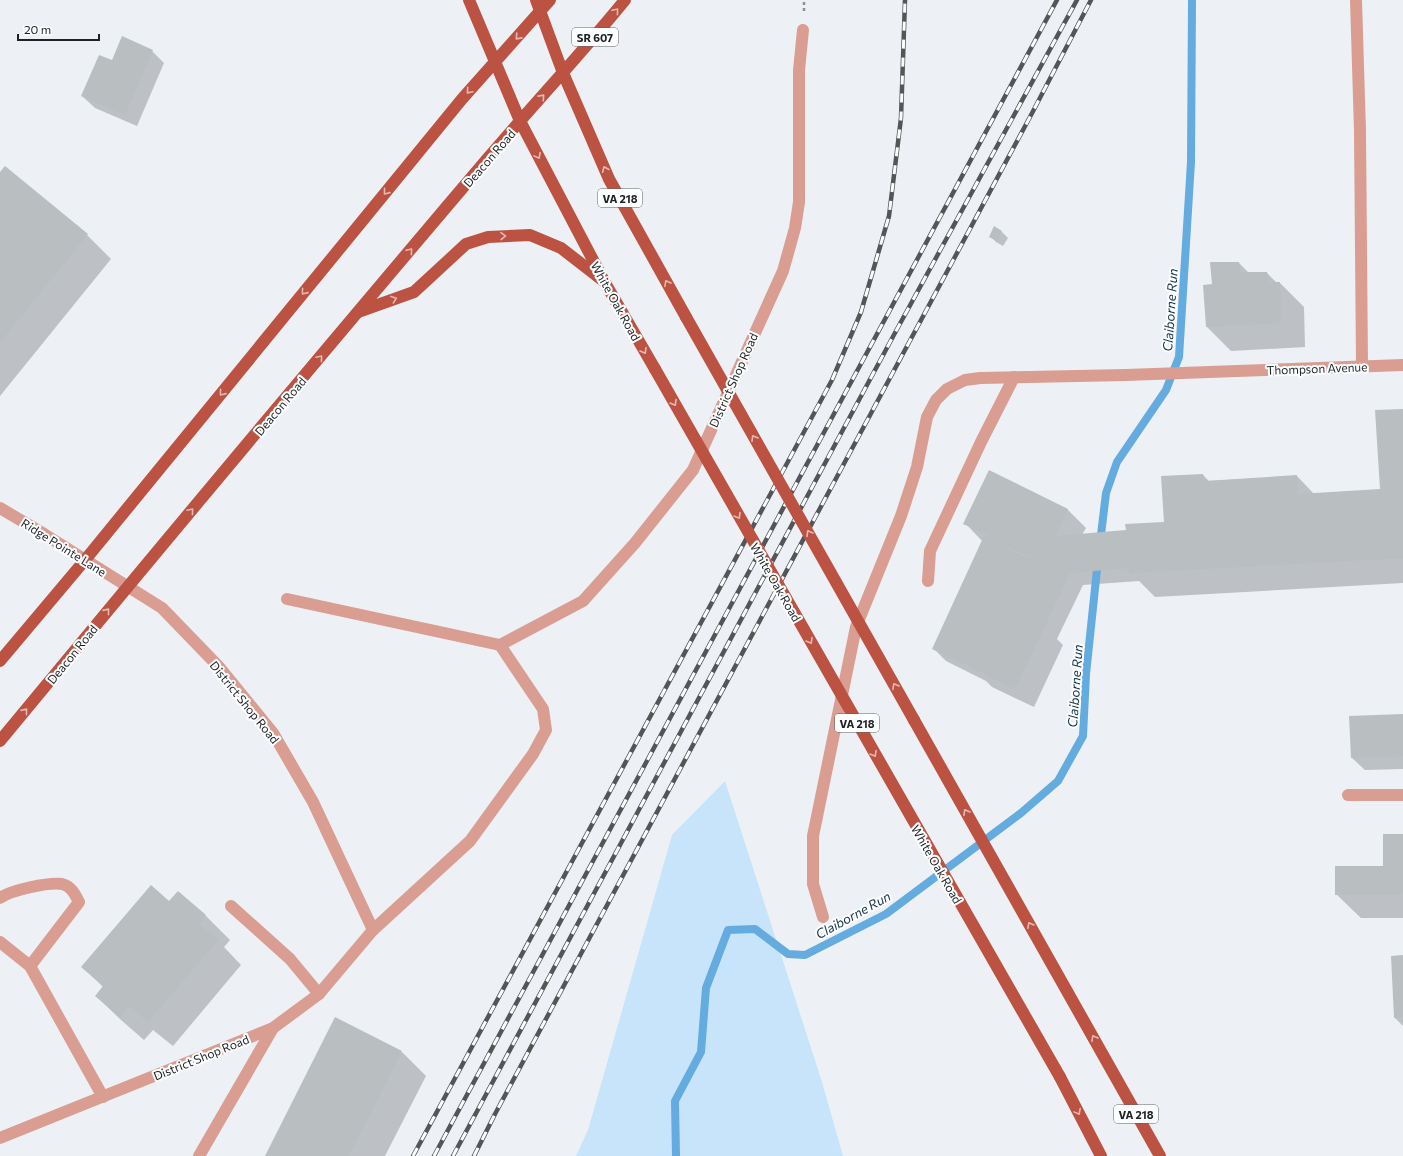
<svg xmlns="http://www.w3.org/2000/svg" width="1403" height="1156" font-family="Commissioner,sans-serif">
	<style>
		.green { fill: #c8e4fb }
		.shadow { fill: #0003 }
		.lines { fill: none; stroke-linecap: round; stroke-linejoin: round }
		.stream { stroke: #64abdf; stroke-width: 8 }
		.building { fill: #b9bec1; fill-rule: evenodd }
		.path { stroke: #8d9093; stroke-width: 2.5; stroke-dasharray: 3 3; stroke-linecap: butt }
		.minor { stroke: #d99d92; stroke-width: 12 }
		.major { stroke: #bb5242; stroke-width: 12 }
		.rail-casing { stroke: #535557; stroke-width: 4.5 }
		.rail { stroke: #fdfeff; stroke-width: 3; stroke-dasharray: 9; stroke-linecap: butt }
		.major-bridge { stroke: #bb5242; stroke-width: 12 }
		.oneway { stroke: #e3b9b3 }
		.labels { text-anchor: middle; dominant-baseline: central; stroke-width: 4; stroke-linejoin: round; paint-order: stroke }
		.shield { fill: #fdfeff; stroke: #626364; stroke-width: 1 }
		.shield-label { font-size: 11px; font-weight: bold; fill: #1f2122 }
		.street-label { font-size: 12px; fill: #1f2122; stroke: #fdfeff }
		.water-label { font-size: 13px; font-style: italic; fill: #123147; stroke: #fdfeff }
	</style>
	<rect width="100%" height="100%" fill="#edf1f5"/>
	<!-- green -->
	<polygon class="green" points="725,781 822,1082 843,1156 576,1156 588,1130 672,835"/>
	<!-- shadow -->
	<g class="shadow">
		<polygon points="152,51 164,63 137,126 95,108 82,96 112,62"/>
		<polygon points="0,174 87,235 111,259 0,396"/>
		<polygon points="1002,232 1008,238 1003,246 996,242 990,236"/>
		<polygon points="1239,263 1249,273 1267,273 1277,283 1280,283 1304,307 1305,347 1231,351 1207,327 1213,285"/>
		<polygon points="1403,410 1403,583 1155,597 1139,581 1083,585 1057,639 1063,645 1034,707 992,687 986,681 946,661 934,649 983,542 965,523 1067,509 1086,528 1082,535 1127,531 1165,523 1203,475 1209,481 1297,476 1314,494 1381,490"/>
		<polygon points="1403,715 1403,769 1365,770 1352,758 1350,717"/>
		<polygon points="1403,835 1403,918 1361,918 1336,894 1384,867"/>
		<polygon points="178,892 206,916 230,940 224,947 241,965 173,1046 153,1030 144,1040 121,1020 96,996 103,987 83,967 169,902"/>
		<polygon points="1403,956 1403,1026 1395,1018"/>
		<polygon points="402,1052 426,1076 385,1156 266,1156"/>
	</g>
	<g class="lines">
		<!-- stream -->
		<g class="stream">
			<polyline points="1100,543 1106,493 1117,462 1166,390 1179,357 1191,162 1192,0"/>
			<polyline points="676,1156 675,1101 701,1052 706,988 728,930 755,929 788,954 805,955 886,914 1021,813 1058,781 1083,736 1086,674 1098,560"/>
		</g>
	</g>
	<!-- building -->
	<g class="building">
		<polygon points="122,36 153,50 125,115 81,96 99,55 112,60"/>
		<polygon points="5,166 88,234 0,342 0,172"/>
		<polygon points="994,226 1002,231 997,241 989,237"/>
		<polygon points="1210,262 1239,262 1240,272 1267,272 1269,282 1280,282 1281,323 1206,327 1203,285 1212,284"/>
		<path d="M1403,409v149l-274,15v-5l-59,5 -55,116 -83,-40 51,-111 7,-2 -27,-12 26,-54 79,39 -13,27 71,-6 -1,-6 39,-2 -3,-46 42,-2 2,7 92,-6 1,19 82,-5 -5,-79zM990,541l53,21 -20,-6z"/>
		<polygon points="1403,714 1403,756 1351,758 1349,716"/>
		<polygon points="1383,834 1403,834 1403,894 1335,895 1335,866 1383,866"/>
		<polygon points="151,885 169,901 178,891 206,915 199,924 218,940 148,1022 129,1006 120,1017 95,996 103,986 81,967"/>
		<polygon points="1403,955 1403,1018 1394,1018 1391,956"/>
		<polygon points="335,1017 402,1051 349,1156 265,1156"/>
	</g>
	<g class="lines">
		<!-- path -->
		<polyline class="path" points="804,11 804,0"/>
		<!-- minor -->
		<g class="minor">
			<polyline points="1356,0 1360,131 1362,366"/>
			<polyline points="0,508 44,534 162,608 220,668 273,733 313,802 373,930"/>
			<polyline points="928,581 930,551 981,442 1014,377"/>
			<polyline points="287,599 500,645 583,601 635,543 693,470 783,271 795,228 799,202 799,70 803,30"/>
			<polyline points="1348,795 1403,795"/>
			<path d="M0,898c11,-8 49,-16 62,-14 9,2 13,10 17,18l-49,64"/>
			<polyline points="231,906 290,959 319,994"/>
			<polyline points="823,917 813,884 813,836 856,627 901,516 917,467 927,417 936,400 947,389 965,380 980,378 1126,375 1403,365"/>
			<polyline points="0,942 30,966 103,1097"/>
			<polyline points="0,1138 273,1028 319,994 373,930 470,841 533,754 546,730 543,709 500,645"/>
			<polyline points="199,1156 273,1028"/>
		</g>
		<!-- major -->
		<g class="major">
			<polyline points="469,0 520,121 604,281 655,369"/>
			<polyline points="536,0 563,73 609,179 686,317"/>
			<polyline points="358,312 414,292 466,244 488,237 530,235 561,248 601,279"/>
			<polyline points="0,661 85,560 462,99 550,0"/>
			<polyline points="914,720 1160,1156"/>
			<path d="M0,741c161,-195 324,-390 488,-583 45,-53 93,-104 137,-158"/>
			<polyline points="1060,1077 1101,1156"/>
		</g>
		<!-- rail casing -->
		<g class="rail-casing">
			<g id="rail">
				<polyline points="413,1156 832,380 861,312 889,216 901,118 905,0"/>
				<polyline points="434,1156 1057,0"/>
				<polyline points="453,1156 896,331 1077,0"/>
				<polyline points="474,1156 495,1114 1030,117 1091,0"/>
			</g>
		</g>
		<!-- rail -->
		<use href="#rail" class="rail"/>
		<!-- major-bridge -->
		<g class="major-bridge">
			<polyline points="686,317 914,720"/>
			<polyline points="655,369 1060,1077"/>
		</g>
	</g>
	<!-- one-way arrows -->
	<defs><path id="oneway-chevron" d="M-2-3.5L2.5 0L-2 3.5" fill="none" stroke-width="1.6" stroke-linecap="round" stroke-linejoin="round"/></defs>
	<g class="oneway">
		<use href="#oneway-chevron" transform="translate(616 11) rotate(-50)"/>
		<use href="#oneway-chevron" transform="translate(518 37) rotate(132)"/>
		<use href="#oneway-chevron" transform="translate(469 91) rotate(131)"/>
		<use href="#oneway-chevron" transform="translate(542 97) rotate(-48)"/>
		<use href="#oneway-chevron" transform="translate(538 156) rotate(62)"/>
		<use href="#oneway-chevron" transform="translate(605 169) rotate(-113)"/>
		<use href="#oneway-chevron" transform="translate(386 192) rotate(129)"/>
		<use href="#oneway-chevron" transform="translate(503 236) rotate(-2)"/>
		<use href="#oneway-chevron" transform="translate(410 251) rotate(-50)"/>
		<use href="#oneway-chevron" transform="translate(667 283) rotate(-119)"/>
		<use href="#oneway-chevron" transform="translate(304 292) rotate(129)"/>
		<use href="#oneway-chevron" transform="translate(394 299) rotate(-20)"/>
		<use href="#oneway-chevron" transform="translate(644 351) rotate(60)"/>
		<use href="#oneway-chevron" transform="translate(320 358) rotate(-50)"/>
		<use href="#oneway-chevron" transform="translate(222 393) rotate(129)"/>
		<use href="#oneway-chevron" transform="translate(674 403) rotate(60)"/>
		<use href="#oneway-chevron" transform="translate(754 438) rotate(-120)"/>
		<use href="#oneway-chevron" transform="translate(191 511) rotate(-50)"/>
		<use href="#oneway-chevron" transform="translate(738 516) rotate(60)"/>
		<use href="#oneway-chevron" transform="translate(809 533) rotate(-120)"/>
		<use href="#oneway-chevron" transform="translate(107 611) rotate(-51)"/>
		<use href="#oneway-chevron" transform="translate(810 641) rotate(60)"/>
		<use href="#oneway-chevron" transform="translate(895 686) rotate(-119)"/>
		<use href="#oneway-chevron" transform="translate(25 711) rotate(-51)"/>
		<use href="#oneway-chevron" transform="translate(874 754) rotate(60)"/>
		<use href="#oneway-chevron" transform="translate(966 812) rotate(-119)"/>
		<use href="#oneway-chevron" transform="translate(1030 925) rotate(-119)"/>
		<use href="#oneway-chevron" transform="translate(1094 1038) rotate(-119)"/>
		<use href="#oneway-chevron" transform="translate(1078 1112) rotate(62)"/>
	</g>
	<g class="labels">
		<!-- shield labels -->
		<g class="shield">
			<rect x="572" y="28" width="46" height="18" rx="3"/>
			<rect x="598" y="189" width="44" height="18" rx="3"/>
			<rect x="835" y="714" width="44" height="18" rx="3"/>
			<rect x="1114" y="1105" width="44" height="18" rx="3"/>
		</g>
		<g class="shield-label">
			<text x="595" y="37">SR 607</text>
			<text x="620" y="198">VA 218</text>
			<text x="857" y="723">VA 218</text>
			<text x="1136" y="1114">VA 218</text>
		</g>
		<!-- street labels -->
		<g class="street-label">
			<text transform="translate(489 158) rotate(-49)">Deacon Road</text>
			<text transform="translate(616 301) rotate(61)">White Oak Road</text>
			<text transform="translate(1317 368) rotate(-2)">Thompson Avenue</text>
			<text transform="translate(733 380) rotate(-66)">District Shop Road</text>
			<text transform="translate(280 406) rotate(-50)">Deacon Road</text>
			<text transform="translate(64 547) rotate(32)">Ridge Pointe Lane</text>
			<text transform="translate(776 582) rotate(60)">White Oak Road</text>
			<text transform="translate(72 654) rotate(-51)">Deacon Road</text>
			<text transform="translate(245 702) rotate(51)">District Shop Road</text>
			<text transform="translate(937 864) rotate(60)">White Oak Road</text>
			<text transform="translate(201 1057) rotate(-22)">District Shop Road</text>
		</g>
		<!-- water labels -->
		<g class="water-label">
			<text transform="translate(1170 310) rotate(-86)">Claiborne Run</text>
			<text transform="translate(1075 686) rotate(-86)">Claiborne Run</text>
			<text transform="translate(853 915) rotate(-29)">Claiborne Run</text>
		</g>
	</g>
	<!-- scale -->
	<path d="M18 34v6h81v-6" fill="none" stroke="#1f2122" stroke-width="2"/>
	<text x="24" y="34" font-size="12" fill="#1f2122" stroke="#fdfeff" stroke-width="3" paint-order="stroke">20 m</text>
</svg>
